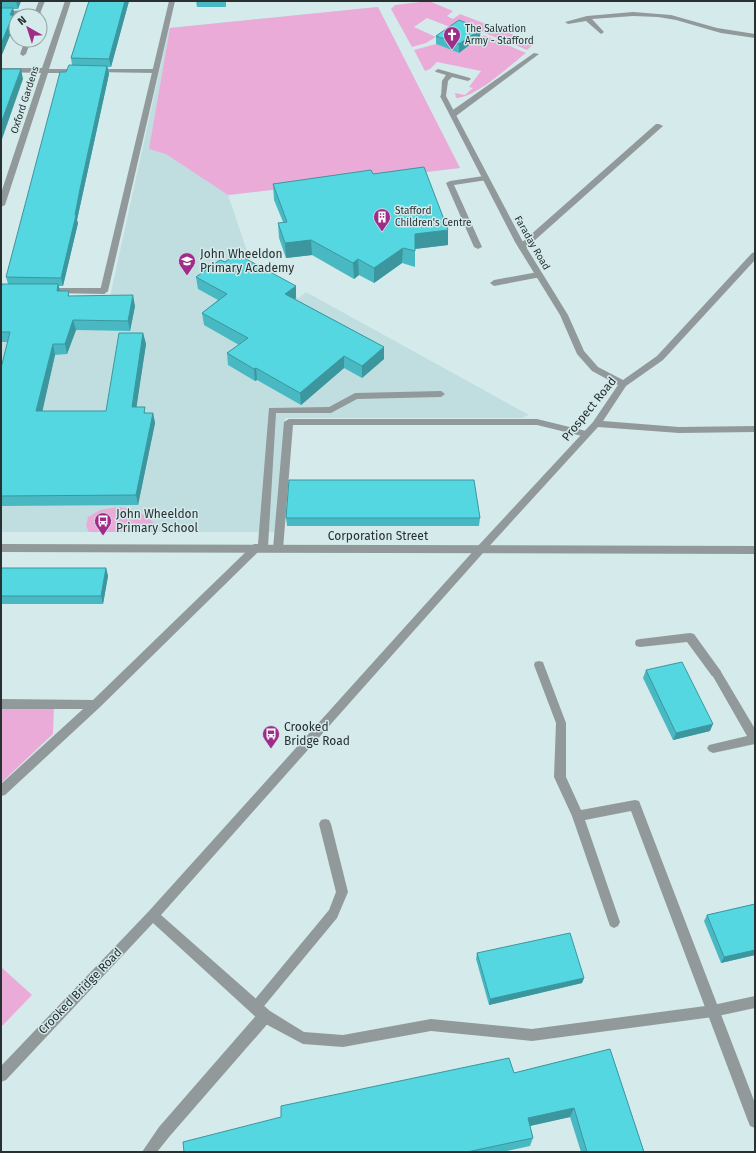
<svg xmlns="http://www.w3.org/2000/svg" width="756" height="1153" font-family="'Fira Sans',sans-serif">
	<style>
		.built { fill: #c0dee0 }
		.green { fill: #ebabd9 }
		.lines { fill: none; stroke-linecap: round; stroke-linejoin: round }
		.service { fill: #91999a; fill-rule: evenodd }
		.minor { fill: #91999a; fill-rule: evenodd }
		.tertiary { fill: #91999a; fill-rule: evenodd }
		.wall { fill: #48b9c2 }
		.shaded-wall { fill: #3b969e }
		.building { fill: #54d7e1; stroke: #3b969e }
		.labels { text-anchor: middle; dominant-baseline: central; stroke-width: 3; stroke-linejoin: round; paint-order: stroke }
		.far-poi-label { font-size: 10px; fill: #283031; stroke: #d5eaeb; text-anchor: start }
		.far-street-label { font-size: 10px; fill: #283031; stroke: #d5eaeb }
		.poi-label { font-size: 12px; fill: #283031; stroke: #d5eaeb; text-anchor: start }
		.street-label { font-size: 12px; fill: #283031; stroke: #d5eaeb }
	</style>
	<rect width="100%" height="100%" fill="#d5eaeb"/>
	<!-- built -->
	<polygon class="built" points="378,7 460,168 228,195 249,257 238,265 299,298 306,292 529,415 522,418 285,418 277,532 1,532 1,302 109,301 169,28"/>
	<!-- green -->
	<g class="green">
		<polygon points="429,1 453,11 447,16 453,19 460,14 535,43 527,50 470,27 455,29 427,18 414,27 436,37 426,43 412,47 391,9 395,5"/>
		<polygon points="378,7 460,168 228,195 166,154 149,149 170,28"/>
		<path d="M484,35l42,18c-17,13 -50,45 -70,45l-1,-5 10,2 8,-7 -4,-1 12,-16 -44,-9 -7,7 -5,2 -11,-21 22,-6 23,9z"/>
		<path d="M117,507c17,1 27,6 39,18l-3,7h-64l-3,-6 2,-9 12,-7z"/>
		<polygon points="1,707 54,707 53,734 1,783"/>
		<polygon points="1,967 32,995 1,1027"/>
	</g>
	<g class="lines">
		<!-- service -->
		<g class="service">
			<polygon points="39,1 45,1 39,16 33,16"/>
			<polygon points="169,1 175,1 108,291 104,294 100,291"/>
			<polygon points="25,40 31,40 26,54 23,56 20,54"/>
			<polygon points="534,53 539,54 456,116 450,116 450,112"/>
			<polygon points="438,69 470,78 471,79 468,81 452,77 448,81 446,96 441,97 442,81 446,75 436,72 435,71"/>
			<polygon points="656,124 659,124 663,126 525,249 519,249 519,245"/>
			<polygon points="484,176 487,176 487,180 454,185 482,247 478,249 474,247 446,183 450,181"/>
			<polygon points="538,272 541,273 541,277 494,286 490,283 494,280"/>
			<polygon points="441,391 445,394 441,397 357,399 331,413 276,413 268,547 266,550 260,550 99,708 5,795 1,796 1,784 83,709 1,709 1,699 93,700 254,544 258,544 269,408 329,407 355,393"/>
			<polygon points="289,419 537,419 586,431 591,434 586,437 537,425 293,425 283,549 281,552 275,552 273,549 284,422"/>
			<polygon points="690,633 694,634 720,670 721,673 720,676 716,677 712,676 687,642 640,647 636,646 635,643 636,640 640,639"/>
			<polygon points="539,661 543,662 544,665 566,723 566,777 581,810 635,800 639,801 755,1103 755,1128 750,1126 748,1121 631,811 585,820 620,922 618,926 614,928 610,926 572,816 554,777 556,723 534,665 535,662"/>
			<polygon points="325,819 329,820 331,824 348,892 337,918 260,1011 256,1013 252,1011 250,1007 252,1003 329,910 336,892 319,824 321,820"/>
			<polygon points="265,1010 270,1011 271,1016 270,1021 169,1137 157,1152 142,1152 159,1127 260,1011"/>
		</g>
		<!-- minor -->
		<g class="minor">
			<polygon points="65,1 71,1 49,69 79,69 82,71 79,73 48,73 5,205 1,207 1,193 41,73 1,72 1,68 42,68"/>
			<polygon points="1,11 38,10 41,12 38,14 1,15"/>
			<polygon points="633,12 671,15 717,28 755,34 755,38 721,33 676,20 658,17 633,16 592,19 604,32 601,34 586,21 568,24 565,22 587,16"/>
			<polygon points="95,69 155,69 158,71 155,73 93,72 93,70"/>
			<polygon points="443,94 446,96 523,242 568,315 584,351 598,367 623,380 657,356 752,253 755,252 755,260 663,360 626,386 603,421 679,427 755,426 755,432 679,433 598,427 483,553 161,915 270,1011 304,1032 343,1035 431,1019 532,1029 713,1005 755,996 755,1008 713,1017 532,1041 431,1031 343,1047 303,1044 260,1021 153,923 6,1080 1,1082 1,1066 149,911 477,547 593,422 618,385 592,371 577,354 560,315 515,242 440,96"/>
			<polygon points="55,288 104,288 108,291 104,294 52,293 51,291"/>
			<polygon points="716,669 720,670 755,729 755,744 713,753 709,751 707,748 709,745 747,736 711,673 712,670"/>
		</g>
		<!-- tertiary -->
		<polygon class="tertiary" points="1,544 755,546 755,554 1,552"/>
	</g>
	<!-- wall -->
	<g class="wall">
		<polygon points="1,1 21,1 18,9 13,9 15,16 14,18 15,23 1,57"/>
		<polygon points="89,1 129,1 111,67 108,67 109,74 82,197 77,220 78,223 63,286 59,286 60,291 70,296 135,306 130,331 76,330 67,354 55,355 42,411 106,411 143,333 146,344 136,407 146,413 153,413 155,423 138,505 1,506 1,368 8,342 1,342 1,289 8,284 6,277 66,72 72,65 71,58"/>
		<polygon points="196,1 270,1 269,2 226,2 226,7 197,7"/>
		<polygon points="436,36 480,37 459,53 436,44"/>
		<polygon points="373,174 448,245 415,249 415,267 402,263 374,283 359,275 354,279 312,255 286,258 279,238 278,223 283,222 274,200 273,184"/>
		<polygon points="225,262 296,286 296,298 295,299 384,347 384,359 362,378 344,368 301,405 257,380 255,381 228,365 227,353 239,345 204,325 202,313 218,300 198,289 196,277"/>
		<polygon points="286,518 480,518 479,526 287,526"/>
		<polygon points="1,568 106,568 108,576 103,604 1,604"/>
		<polygon points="646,670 710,731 673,740 643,678"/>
		<polygon points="755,904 755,955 721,963 704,921 707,915"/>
		<polygon points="477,953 584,978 582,983 489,1005 476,959"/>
		<polygon points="610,1049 644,1152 581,1152 570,1117 530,1126 533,1138 530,1146 502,1152 184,1152 514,1073"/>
	</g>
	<!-- shaded-wall -->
	<g class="shaded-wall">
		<polygon points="16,1 21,1 18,9"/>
		<polygon points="125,1 129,1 111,67 109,59"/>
		<polygon points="13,8 15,16 14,18 15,23 1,57 1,44 10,15"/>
		<polygon points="481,29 480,37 459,53 459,44"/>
		<polygon points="107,66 109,74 82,197 77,220 78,223 63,286 61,278"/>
		<polygon points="21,69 23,79 1,142 1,123"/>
		<polygon points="448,230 448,245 414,249 415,234"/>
		<polygon points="311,240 312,255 286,258 285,243"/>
		<polygon points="403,248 402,263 374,283 374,268"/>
		<polygon points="358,259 359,275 354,279 353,263"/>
		<polygon points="58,284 61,295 57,291"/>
		<polygon points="296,286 296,298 285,306 285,294"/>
		<polygon points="133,295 135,306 130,331 128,321"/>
		<polygon points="73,320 76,330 67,354 65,344"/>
		<polygon points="143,333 146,344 135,417 132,407"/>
		<polygon points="53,344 55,355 40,422 36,411"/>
		<polygon points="384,347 384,359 362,378 362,366"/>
		<polygon points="344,356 344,368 301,405 300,393"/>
		<polygon points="256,368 257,380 255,381 254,369"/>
		<polygon points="153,413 155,423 138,505 136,495"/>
		<polygon points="106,568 108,576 103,604 101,596"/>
		<polygon points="713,724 710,731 673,740 676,733"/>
		<polygon points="755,950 755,955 721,963 724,957"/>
		<polygon points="584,978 582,983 489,1005 490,999"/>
		<polygon points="574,1108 570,1117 525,1127 528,1118"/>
	</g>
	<!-- building -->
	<g class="building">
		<polygon points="89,1 125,1 109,59 71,58"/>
		<polygon points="1,8 13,8 10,15 13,15 1,44"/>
		<polygon points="459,20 481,29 459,44 436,36"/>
		<polygon points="69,65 107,66 80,189 75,215 76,215 61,278 6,277 60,72 66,72"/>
		<polygon points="1,69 21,69 1,123"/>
		<polygon points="424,167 448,230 415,234 415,251 403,248 374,268 358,259 353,263 311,240 285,243 278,223 287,222 273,184 371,170 373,174"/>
		<polygon points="237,254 296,286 285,294 384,347 362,366 344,356 300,393 256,368 254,369 227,353 248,338 202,313 227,294 196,277 220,260 225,262"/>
		<polygon points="2,284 58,284 57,291 69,291 68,296 133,295 128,321 73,320 65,344 53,344 36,411 106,411 119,333 143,333 132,407 145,407 144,413 153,413 136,495 1,496 1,368 10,332 1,332 1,289"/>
		<polygon points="289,480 474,480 480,518 286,518"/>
		<polygon points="1,568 106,568 101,596 1,596"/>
		<polygon points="682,662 713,724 676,733 646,670"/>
		<polygon points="755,904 755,950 724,957 707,915"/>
		<polygon points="570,933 584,978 490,999 477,953"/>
		<polygon points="610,1049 644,1152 587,1152 574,1108 528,1118 533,1138 467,1152 184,1152 183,1142 281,1117 281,1106 509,1058 514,1073"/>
	</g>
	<!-- icons -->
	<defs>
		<g id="church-pin" transform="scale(0.9)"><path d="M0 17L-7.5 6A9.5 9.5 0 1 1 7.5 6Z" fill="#9f2c88" stroke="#d5eaeb"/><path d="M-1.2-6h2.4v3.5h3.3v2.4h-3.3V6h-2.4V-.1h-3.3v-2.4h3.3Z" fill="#fff"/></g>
		<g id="building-pin" transform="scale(0.9)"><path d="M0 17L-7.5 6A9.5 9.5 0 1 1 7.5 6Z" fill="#9f2c88" stroke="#d5eaeb"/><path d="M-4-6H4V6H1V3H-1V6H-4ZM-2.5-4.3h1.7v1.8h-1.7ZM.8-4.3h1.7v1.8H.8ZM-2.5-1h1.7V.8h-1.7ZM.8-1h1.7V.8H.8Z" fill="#fff"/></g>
		<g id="school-pin" transform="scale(0.9)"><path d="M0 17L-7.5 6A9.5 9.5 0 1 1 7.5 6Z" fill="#9f2c88" stroke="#d5eaeb"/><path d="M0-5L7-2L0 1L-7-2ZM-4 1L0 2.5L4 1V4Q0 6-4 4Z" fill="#fff"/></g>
		<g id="bus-pin" transform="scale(0.9)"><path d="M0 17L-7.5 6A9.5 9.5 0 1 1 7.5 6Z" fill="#9f2c88" stroke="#d5eaeb"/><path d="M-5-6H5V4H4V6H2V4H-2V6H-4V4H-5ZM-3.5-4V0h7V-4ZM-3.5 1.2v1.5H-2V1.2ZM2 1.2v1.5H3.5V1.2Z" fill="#fff"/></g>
	</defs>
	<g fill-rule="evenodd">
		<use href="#church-pin" x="452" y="35"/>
		<use href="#building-pin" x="382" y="217"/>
		<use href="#school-pin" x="187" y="261"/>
		<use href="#bus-pin" x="103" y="521"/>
		<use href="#bus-pin" x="271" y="734"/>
	</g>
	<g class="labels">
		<!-- far-poi labels -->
		<g class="far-poi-label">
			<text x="465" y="29">The Salvation<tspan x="465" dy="12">Army - Stafford</tspan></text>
			<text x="395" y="211">Stafford<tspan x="395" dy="12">Children's Centre</tspan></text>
		</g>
		<!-- far-street labels -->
		<g class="far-street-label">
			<text transform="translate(25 100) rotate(-72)">Oxford Gardens</text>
			<text transform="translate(532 243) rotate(60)">Faraday Road</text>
		</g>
		<!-- poi labels -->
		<g class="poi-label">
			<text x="200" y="254">John Wheeldon<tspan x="200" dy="14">Primary Academy</tspan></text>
			<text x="116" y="514">John Wheeldon<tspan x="116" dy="14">Primary School</tspan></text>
			<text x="284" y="727">Crooked<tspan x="284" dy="14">Bridge Road</tspan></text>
		</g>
		<!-- street labels -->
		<g class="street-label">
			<text transform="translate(589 409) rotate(-51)">Prospect Road</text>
			<text x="378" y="536">Corporation Street</text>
			<text transform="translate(80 991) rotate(-46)">Crooked Bridge Road</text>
		</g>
	</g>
	<!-- border -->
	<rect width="756" height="1153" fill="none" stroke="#283031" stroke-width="4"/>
	<!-- north arrow -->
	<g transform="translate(28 28) rotate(321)"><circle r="19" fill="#d5eaeb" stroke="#90a0a1"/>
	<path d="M0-3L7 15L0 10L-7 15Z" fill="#9f2c88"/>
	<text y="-6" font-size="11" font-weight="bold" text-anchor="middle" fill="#283031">N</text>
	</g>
</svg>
